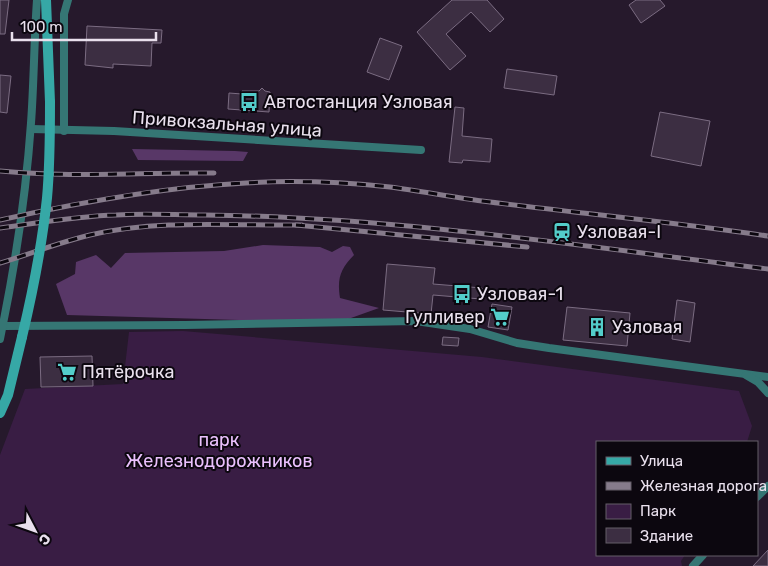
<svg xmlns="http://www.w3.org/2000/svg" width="768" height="566" font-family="Rubik,sans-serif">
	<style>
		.green { fill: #391d44 }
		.forest { fill: #583767 }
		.building { fill: #3c2e42; stroke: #7b6c82 }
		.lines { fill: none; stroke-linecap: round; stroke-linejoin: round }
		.minor { stroke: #357674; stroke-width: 8 }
		.secondary { stroke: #36a8a6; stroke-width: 10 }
		.rail-casing { stroke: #867b8b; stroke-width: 5 }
		.rail { stroke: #0c070f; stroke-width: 3; stroke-dasharray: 9; stroke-linecap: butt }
		.secondary-bridge { stroke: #36a8a6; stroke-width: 10 }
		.labels { text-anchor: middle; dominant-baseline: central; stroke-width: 4; stroke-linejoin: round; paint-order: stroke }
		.poi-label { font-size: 18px; fill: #e9e0ed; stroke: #0c070f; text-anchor: start }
		.street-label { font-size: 18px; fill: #e9e0ed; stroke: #0c070f }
		.park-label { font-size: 18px; fill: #eac0fd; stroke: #0c070f }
	</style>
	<rect width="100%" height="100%" fill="#26192c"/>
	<!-- green -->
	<polygon class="green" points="183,331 482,357 739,391 752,426 747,442 597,442 597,555 685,555 681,561 682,566 0,566 0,455 25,389 123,384 129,332"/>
	<!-- forest -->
	<g class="forest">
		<polygon points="132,149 235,151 248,152 243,161 138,160"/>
		<path d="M263,245l57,2 12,5 11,-6 7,1 4,8c-14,14 -17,24 -14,43l39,10 -42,15 -270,-8 -11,-31 19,-10 1,-12 20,-7 15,13 14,-15 99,-2z"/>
	</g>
	<!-- building -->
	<g class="building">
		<polygon points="0,0 9,0 5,34 0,34"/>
		<polygon points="452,0 487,0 504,19 490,32 471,12 446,34 466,56 450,70 417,32"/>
		<polygon points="636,0 660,0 665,6 641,23 629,5"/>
		<polygon points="87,26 162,30 161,43 152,43 151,66 113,64 113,68 85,65"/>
		<polygon points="380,38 402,46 389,80 367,72"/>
		<polygon points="507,69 557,76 554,95 504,88"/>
		<polygon points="0,75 11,76 7,113 0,112"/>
		<polygon points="262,88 265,91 270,92 269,112 228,109 229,93 242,94 242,91 259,91"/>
		<polygon points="455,107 464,108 462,136 492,139 490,162 463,160 462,163 449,162"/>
		<polygon points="660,112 710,121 701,166 651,156"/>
		<polygon points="387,264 435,268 433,284 482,288 481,299 433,295 431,314 383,310"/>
		<polygon points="677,300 695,303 690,342 672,339"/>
		<polygon points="492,304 512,307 508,330 488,327"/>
		<polygon points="567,307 630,313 627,346 563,340"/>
		<polygon points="443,337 459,338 458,346 442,345"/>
		<polygon points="92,356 93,386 41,387 40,357"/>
		<polygon points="768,550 768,566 753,566"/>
	</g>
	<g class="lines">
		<!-- minor -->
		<g class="minor">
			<polyline points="31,129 114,131 421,150"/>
			<polyline points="64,131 64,14 68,0"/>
			<polyline points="3,326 185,325 416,321 470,329 517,343 549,348 768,377"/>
			<path d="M0,339c15,-72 26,-144 31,-216 3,-41 3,-82 6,-123"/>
			<polyline points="746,375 758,382 768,393"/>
			<polyline points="757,497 768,486"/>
			<polyline points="693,566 703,555"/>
		</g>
		<!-- secondary -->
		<g class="secondary">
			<polyline points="46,0 50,102"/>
			<polyline points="0,413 8,395 22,337"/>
		</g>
		<!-- rail casing -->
		<g class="rail-casing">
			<g id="rail">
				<path d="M0,171c71,7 143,1 214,2"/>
				<path d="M0,220c81,-18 163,-33 246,-37 48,-3 96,-1 144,4 31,4 61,10 92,14 95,12 191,21 286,35"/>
				<polyline points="296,225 527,247"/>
				<path d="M0,228c38,-5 77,-12 116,-13 29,-2 59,0 89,0 189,2 376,31 563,54"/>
				<path d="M0,263c30,-9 60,-21 90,-28 70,-16 142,-9 212,-10"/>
			</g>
		</g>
		<!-- rail -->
		<use href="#rail" class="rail"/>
		<!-- secondary-bridge -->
		<path class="secondary-bridge" d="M22,337c11,-46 20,-92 25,-139 3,-32 3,-64 3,-96"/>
	</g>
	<!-- icons -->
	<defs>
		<g id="bus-bare" transform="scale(1.5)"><path d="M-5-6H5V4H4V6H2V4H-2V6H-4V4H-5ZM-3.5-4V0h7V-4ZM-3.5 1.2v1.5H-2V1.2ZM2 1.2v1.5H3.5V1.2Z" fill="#53cdca" stroke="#0c070f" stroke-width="2.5" paint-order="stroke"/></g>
		<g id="station-bare" transform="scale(1.5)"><path d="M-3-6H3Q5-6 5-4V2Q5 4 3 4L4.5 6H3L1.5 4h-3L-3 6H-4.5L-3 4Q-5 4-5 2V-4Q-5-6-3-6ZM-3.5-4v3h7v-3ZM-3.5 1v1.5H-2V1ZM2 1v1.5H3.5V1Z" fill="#53cdca" stroke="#0c070f" stroke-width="2.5" paint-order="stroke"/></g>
		<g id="supermarket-bare" transform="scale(1.5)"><path d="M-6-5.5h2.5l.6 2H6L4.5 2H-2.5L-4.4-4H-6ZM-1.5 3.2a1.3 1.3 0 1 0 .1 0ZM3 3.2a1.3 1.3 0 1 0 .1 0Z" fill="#53cdca" stroke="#0c070f" stroke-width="2.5" paint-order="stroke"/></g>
		<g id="building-bare" transform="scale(1.5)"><path d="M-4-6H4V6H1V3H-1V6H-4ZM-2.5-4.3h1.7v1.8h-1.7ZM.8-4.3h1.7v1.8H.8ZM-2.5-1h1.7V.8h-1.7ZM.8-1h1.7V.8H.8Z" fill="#53cdca" stroke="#0c070f" stroke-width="2.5" paint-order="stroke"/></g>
	</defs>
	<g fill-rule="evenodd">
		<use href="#bus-bare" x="249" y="102"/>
		<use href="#station-bare" x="562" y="232"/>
		<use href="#bus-bare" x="462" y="294"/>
		<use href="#supermarket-bare" x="500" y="317"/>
		<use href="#building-bare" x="597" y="327"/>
		<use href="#supermarket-bare" x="67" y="372"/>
	</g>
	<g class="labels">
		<!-- poi labels -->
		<g class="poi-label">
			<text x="264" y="102">Автостанция Узловая</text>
			<text x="577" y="232">Узловая-I</text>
			<text x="477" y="294">Узловая-1</text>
			<text x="485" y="317" text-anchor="end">Гулливер</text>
			<text x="612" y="327">Узловая</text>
			<text x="82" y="372">Пятёрочка</text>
		</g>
		<!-- street labels -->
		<g class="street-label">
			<text transform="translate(227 124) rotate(4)">Привокзальная улица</text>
		</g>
		<!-- park labels -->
		<g class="park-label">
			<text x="219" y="440">парк<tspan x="219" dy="21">Железнодорожников</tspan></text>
		</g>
	</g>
	<!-- legend -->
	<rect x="596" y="441" width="162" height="115" fill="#0c070f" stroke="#645e68"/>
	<rect x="606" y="457" width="25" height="8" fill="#36a8a6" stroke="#645e68"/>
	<text x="640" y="466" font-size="15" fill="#e9e0ed">Улица</text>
	<rect x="606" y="482" width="25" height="8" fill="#867b8b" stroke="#645e68"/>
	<text x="640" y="491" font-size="15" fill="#e9e0ed">Железная дорога</text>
	<rect x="606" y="504" width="25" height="15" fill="#391d44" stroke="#645e68"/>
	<text x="640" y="516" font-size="15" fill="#e9e0ed">Парк</text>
	<rect x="606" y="528" width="25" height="15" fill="#3c2e42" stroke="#645e68"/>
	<text x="640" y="541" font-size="15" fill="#e9e0ed">Здание</text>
	<!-- north arrow -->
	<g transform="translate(35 531) rotate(131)" stroke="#0c070f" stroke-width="4" paint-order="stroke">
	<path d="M0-4L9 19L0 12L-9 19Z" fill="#e9e0ed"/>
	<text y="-8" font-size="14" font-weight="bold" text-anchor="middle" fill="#e9e0ed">С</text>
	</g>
	<!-- scale -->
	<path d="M12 32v8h144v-8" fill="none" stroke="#e9e0ed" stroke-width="2.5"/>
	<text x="20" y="32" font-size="15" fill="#e9e0ed" stroke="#0c070f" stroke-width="4" paint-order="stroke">100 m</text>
</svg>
